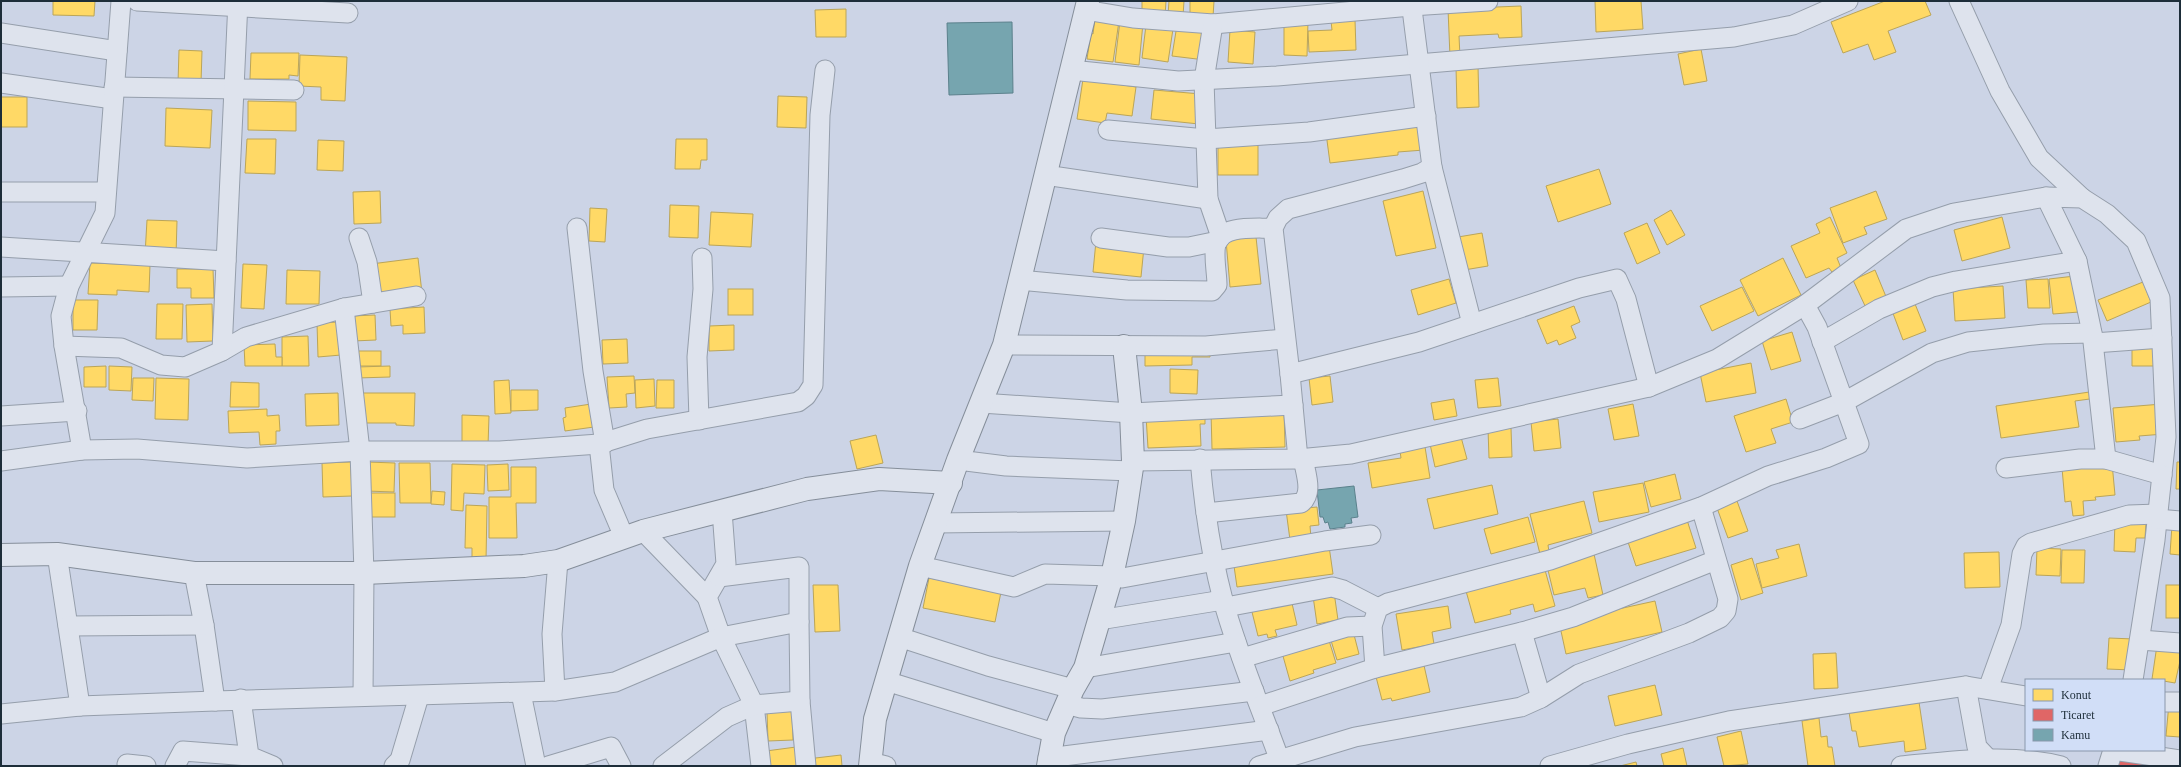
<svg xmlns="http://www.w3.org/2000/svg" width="2181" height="767" font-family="Georgia,serif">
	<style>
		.homes { fill: #ffd966; stroke: #bba558 }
		.shops { fill: #e06666; stroke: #a65558 }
		.public { fill: #76a5af; stroke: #5b818c }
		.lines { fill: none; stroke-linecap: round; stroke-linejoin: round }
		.street-casing { stroke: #959eab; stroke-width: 21 }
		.secondary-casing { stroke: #858e9a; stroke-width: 24 }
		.street { stroke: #dee3ed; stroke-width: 19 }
		.secondary { stroke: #dee3ed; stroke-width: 22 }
	</style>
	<rect width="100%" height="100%" fill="#ccd4e6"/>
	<!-- homes -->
	<g class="homes">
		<polygon points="53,1 95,1 94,16 53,15"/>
		<polygon points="1142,1 1166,1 1165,16 1142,15"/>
		<polygon points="1169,1 1184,1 1183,16 1168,15"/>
		<polygon points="1190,1 1214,1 1213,17 1190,15"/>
		<polygon points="1595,1 1641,1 1643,29 1596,32"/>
		<polygon points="1885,1 1925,1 1931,15 1888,31 1896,52 1874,60 1868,44 1843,53 1831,22"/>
		<polygon points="1521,6 1522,37 1499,38 1498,34 1459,36 1460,57 1450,57 1448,9"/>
		<polygon points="846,9 846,37 816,37 815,10"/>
		<polygon points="1095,18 1119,21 1113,62 1087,59 1091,33 1093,34"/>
		<polygon points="1355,20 1356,50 1309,52 1308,31 1332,30 1331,21"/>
		<polygon points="1120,21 1143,23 1139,65 1115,62"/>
		<polygon points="1284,21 1308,21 1307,56 1284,55"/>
		<polygon points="1146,25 1173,29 1168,62 1142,58"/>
		<polygon points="1177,25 1209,29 1205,60 1172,56"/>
		<polygon points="1230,30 1255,32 1253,64 1228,62"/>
		<polygon points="1701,49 1707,81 1684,85 1678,54"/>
		<polygon points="179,50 202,51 201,83 178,83"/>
		<polygon points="251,53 299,53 298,76 289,75 289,79 250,79"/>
		<polygon points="300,55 347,57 345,101 321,100 321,87 299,86"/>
		<polygon points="1478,66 1479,107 1457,108 1456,67"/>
		<polygon points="1083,79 1136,87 1132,116 1107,113 1105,123 1077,119"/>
		<polygon points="1154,90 1201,94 1199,124 1151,119"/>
		<polygon points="778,96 807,97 806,128 777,127"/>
		<rect x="1" y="97" width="26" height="30"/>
		<polygon points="248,101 296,102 296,131 248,130"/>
		<polygon points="166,108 212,110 210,148 165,146"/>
		<polygon points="1420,122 1424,150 1398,152 1398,155 1330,163 1326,133"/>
		<polygon points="247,139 276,139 275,174 245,173"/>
		<polygon points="676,139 707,139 707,160 701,160 700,169 675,169"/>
		<polygon points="318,140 344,141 343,171 317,170"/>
		<rect x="1218" y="143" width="40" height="32"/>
		<polygon points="1599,169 1611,204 1558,222 1546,186"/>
		<polygon points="380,191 381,223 354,224 353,192"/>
		<polygon points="1423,191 1436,248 1396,256 1383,201"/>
		<polygon points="1876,191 1887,219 1864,227 1867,234 1843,243 1830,208"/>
		<polygon points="670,205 699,206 698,238 669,237"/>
		<polygon points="590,208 607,209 605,242 589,241"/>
		<polygon points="1671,210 1685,235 1667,245 1654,220"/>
		<polygon points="711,212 753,214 751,247 709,245"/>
		<polygon points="1830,217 1847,253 1837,258 1841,268 1832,272 1829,268 1806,278 1791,246 1820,233 1816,224"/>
		<polygon points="2002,217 2010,248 1962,261 1954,230"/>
		<polygon points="147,220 177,221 176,256 145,255"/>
		<polygon points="1647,223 1660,253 1637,264 1624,233"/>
		<polygon points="1482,233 1488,266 1464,270 1458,237"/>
		<polygon points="1256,237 1261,284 1230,287 1226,240"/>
		<polygon points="1096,241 1144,247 1141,277 1093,272"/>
		<polygon points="418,258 422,293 375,298 371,264"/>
		<polygon points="1783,258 1801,295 1758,316 1740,280"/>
		<polygon points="90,263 150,265 149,292 117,290 117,295 88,294"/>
		<polygon points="243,264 267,265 264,309 241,308"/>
		<polygon points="177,269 213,269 214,298 191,298 191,288 177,288"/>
		<polygon points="287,270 320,271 319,304 286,304"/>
		<polygon points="1875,270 1887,299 1866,308 1853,280"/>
		<polygon points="2075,276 2079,312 2053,314 2049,279"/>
		<polygon points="1449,279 1456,303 1418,315 1411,290"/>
		<polygon points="2048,279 2050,308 2028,308 2026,280"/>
		<polygon points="2143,282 2151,302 2107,321 2098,300"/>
		<polygon points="2003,286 2005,318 1955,321 1953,289"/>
		<polygon points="1742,287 1754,311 1712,331 1700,306"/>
		<rect x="728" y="289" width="25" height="26"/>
		<polygon points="1913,299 1926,331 1903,340 1891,308"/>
		<polygon points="73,300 98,300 97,330 73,330"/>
		<polygon points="157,304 183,304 182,339 156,339"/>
		<polygon points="212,304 213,341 187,342 186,305"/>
		<polygon points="1574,306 1580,322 1571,326 1576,338 1559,345 1557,340 1547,344 1537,320"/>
		<polygon points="424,307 425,333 403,334 403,325 391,326 390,309"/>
		<polygon points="375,315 376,340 353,341 352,316"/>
		<polygon points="340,322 341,355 318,357 317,323"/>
		<polygon points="734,325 734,350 709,351 709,326"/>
		<polygon points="1792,332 1801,361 1771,370 1762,341"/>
		<polygon points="308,336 309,366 282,366 282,337"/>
		<polygon points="627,339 628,363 603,364 602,340"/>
		<polygon points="275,344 276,357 282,357 282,366 245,366 244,345"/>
		<polygon points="2158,345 2158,366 2132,366 2132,346"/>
		<polygon points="1210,350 1210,357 1192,357 1192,365 1145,366 1145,351"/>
		<rect x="356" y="351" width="25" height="15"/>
		<polygon points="1751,363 1756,393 1706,402 1700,373"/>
		<polygon points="106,366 106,387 84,387 84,367"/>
		<polygon points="109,366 132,367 131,391 109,390"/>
		<polygon points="390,366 390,377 357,378 357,367"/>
		<polygon points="1170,369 1198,370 1197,394 1170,393"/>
		<polygon points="634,376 635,393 626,394 627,407 609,408 607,377"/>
		<polygon points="1330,376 1333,402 1312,405 1309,378"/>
		<polygon points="133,378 154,378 153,401 132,400"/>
		<polygon points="156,378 189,379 188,420 155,419"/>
		<polygon points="1498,378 1501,406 1478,408 1475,380"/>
		<polygon points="654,379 655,406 636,408 635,380"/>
		<polygon points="509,380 511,413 495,414 494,381"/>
		<polygon points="657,380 674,380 674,408 656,408"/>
		<polygon points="231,382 259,383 259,407 230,407"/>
		<polygon points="511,390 538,390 538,410 511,411"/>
		<polygon points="2096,391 2097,398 2075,401 2079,427 2001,438 1996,406"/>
		<polygon points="338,393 339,425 306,426 305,394"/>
		<polygon points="362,393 415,393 414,426 396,425 396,423 361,423"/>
		<polygon points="1454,399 1457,416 1434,420 1431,403"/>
		<polygon points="1786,399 1793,422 1771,429 1776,443 1746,452 1734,416"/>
		<polygon points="591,404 594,427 565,431 563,418 566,417 565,408"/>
		<polygon points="1633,404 1639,436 1614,440 1608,409"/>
		<polygon points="2162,404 2164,434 2139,436 2140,440 2116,442 2113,408"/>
		<polygon points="267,409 267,416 279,415 280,431 276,431 276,444 260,445 259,432 229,433 228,411"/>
		<polygon points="1284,410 1285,447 1212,449 1211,412"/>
		<polygon points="1205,414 1205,424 1200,424 1201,446 1148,448 1146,416"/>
		<polygon points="462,415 489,416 488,446 462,445"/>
		<polygon points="1558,419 1561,448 1534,451 1531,422"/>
		<polygon points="1511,428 1512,457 1489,458 1488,429"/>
		<polygon points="876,435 883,463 857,469 850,441"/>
		<polygon points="1461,437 1467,459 1435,467 1430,444"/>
		<polygon points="1425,447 1430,478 1372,488 1368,463 1401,458 1400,451"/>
		<polygon points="351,462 352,496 323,497 322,463"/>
		<polygon points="367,462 395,463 394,492 366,491"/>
		<polygon points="2177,462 2180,462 2180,489 2176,489"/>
		<polygon points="399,463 430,463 431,503 400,503"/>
		<polygon points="2112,463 2115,495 2095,497 2096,500 2083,501 2084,515 2073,516 2071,501 2065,502 2062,468"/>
		<polygon points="452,464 485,465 484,494 464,493 463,511 451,510"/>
		<polygon points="508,464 509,490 488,491 487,465"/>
		<polygon points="511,467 536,467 536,503 516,503 517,538 489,538 489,497 511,497"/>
		<polygon points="1675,474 1681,499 1651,507 1644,482"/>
		<polygon points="1643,483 1649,512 1599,522 1593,492"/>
		<polygon points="1492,485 1498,514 1434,529 1427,499"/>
		<polygon points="432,491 445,492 444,505 431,504"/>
		<rect x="368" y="493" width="27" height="24"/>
		<polygon points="1584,501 1592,533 1548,545 1549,552 1540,554 1530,514"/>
		<polygon points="1737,501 1748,531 1728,538 1717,508"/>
		<polygon points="466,505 487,506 486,561 472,561 472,548 465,548"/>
		<polygon points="1317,507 1319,525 1310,526 1311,538 1290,540 1286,510"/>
		<polygon points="1528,517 1535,542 1491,554 1484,529"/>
		<polygon points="1687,520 1696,548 1636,566 1627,539"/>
		<polygon points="2115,521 2146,522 2145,538 2136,538 2135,552 2114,551"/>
		<polygon points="2172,525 2180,525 2180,555 2170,554"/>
		<polygon points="1799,544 1807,576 1762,588 1756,564 1779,558 1776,550"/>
		<polygon points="1329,546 1333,574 1237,587 1233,559"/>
		<polygon points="2037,548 2061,549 2060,576 2036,575"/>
		<polygon points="2062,550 2085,550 2084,583 2061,583"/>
		<polygon points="1999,552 2000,587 1965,588 1964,553"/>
		<polygon points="1594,554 1603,595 1588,598 1585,588 1554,595 1547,566"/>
		<polygon points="1752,558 1763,593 1741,600 1731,565"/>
		<polygon points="1545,570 1555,606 1535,612 1533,604 1510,610 1511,614 1475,623 1466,591"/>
		<polygon points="929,578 1001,592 995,622 923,608"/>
		<polygon points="813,585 838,585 840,631 815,632"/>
		<rect x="2166" y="585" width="14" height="33"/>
		<polygon points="1334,592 1338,620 1317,624 1313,596"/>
		<polygon points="1291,599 1297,625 1275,630 1277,636 1268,638 1267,634 1258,636 1251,608"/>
		<polygon points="1655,601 1662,632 1566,654 1559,622"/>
		<polygon points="1448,606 1451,628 1432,632 1434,644 1402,650 1396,614"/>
		<polygon points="1352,627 1359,654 1337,660 1329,634"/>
		<polygon points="1327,634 1336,663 1313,670 1314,673 1290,681 1281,649"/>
		<polygon points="2109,638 2134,639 2132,670 2107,669"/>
		<polygon points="2157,645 2180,649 2180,661 2175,683 2152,679"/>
		<polygon points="1836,653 1838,688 1814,689 1813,654"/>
		<polygon points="1423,661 1430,692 1392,701 1391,698 1382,700 1375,673"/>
		<polygon points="1655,685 1662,715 1615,726 1608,696"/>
		<polygon points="1919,702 1926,749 1905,752 1904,741 1859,747 1856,731 1852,731 1849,712"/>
		<polygon points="2169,703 2180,704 2180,737 2166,736"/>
		<polygon points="792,711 793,740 768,741 767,712"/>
		<polygon points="1819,718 1821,737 1827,736 1828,747 1832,747 1835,766 1808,766 1802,721"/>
		<polygon points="1741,731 1748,764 1724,766 1717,737"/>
		<polygon points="796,747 798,766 768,766 766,751"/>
		<polygon points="1683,748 1687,766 1664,766 1661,754"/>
		<polygon points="841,755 842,766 808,766 807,759"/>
		<polygon points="1636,762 1637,766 1620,766"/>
	</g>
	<!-- shops -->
	<polygon class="shops" points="2119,756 2180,766 2118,766"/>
	<!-- public -->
	<g class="public">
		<polygon points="1012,22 1013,93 949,95 947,23"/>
		<polygon points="1354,486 1358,517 1351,518 1352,523 1345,524 1345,527 1330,529 1328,522 1325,523 1323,517 1320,517 1317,490"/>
	</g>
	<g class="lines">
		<!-- street casing -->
		<g class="street-casing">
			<g id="street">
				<polyline points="137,1 348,13"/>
				<polyline points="1959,1 2000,91 2039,158 2082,198"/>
				<polyline points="1085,10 1133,18 1213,24 1411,6 1488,1"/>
				<polyline points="1213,24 1204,80 1208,199 1221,237"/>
				<polyline points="1,33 117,51"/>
				<polyline points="1071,70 1178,81 1277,76 1734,37 1793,25 1848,1"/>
				<polyline points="1,83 113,99"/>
				<polyline points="114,87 294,90"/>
				<polyline points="1108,130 1206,139 1309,132 1426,116"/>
				<polyline points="1432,167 1472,324"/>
				<polyline points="1045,175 1208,199"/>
				<polyline points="1,192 106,192"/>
				<polyline points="2046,197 2077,261 2092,333 2106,459"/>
				<polyline points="577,228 593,371 605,443"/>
				<polyline points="359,238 367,262 373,303"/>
				<polyline points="1101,238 1168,247 1189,247 1218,241"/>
				<polyline points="1,247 226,261"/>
				<path d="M1019,280l108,10 85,1 5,-6c0,-12 -4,-30 -1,-41 6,-20 41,-15 57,-16"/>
				<polyline points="1,287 69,286"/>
				<polyline points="344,308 360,451 364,573 363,695"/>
				<polyline points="1822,342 1879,309 1932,287 1956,281 2077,261"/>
				<polyline points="2094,343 2162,338"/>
				<polyline points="1004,345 1206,346 1285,339"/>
				<polyline points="64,346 121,348 161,365 185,367 222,351 246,337 344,308 416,296"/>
				<polyline points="222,351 238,1"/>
				<polyline points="1290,374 1419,342 1579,288 1617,279 1626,299 1649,387"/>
				<polyline points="981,403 1131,413 1293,405"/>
				<polyline points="1,416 77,411"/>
				<polyline points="1800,419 1844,402 1932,353 1968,342 2044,334 2092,333"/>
				<polyline points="699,420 697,357 703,289 702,258"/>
				<polyline points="599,444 604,490 624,537"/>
				<polyline points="82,450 64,346 61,316 69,286 105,213 121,1"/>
				<path d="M1200,459c4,48 11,95 23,141 15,55 38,108 57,161"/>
				<polyline points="1298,459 1290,374 1273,228 1278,218 1288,209 1403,179 1422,173 1432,167 1411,1"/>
				<polyline points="958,460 1006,466 1131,471"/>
				<polyline points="1,461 82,450 137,449 247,458 360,451 500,451 599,444 647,429 798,402 806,396 813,385 820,115 825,70"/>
				<polyline points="1133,461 1298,459 1351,454 1649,387 1717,359 1805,305 1906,229 1954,213 2046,197 2082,198 2107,214 2136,241 2160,298 2166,437 2155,540 2133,680"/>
				<polyline points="2006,468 2080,459 2106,459 2162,475"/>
				<polyline points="722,511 726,564 707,597 721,637 799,622 800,701 806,766"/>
				<path d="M1206,513l95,-10c13,-10 4,-31 2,-45"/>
				<polyline points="2157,519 2180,521"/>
				<polyline points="935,523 1124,521"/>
				<polyline points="643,531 707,597"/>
				<polyline points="57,554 80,706"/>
				<polyline points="920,566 1014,587 1045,574 1112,576 1122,578 1325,541 1371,535"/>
				<polyline points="719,577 799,567 799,622"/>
				<polyline points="1226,607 1332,587 1343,590 1378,608"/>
				<polyline points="1099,620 1223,600"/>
				<polyline points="204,625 215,701"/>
				<polyline points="68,626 204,625 194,573"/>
				<polyline points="1522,632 1541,698"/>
				<polyline points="899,637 988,666 1073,689"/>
				<polyline points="2140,640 2180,643"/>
				<polyline points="1242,658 1347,627 1372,626"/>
				<polyline points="1085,668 1236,642"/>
				<polyline points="1375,668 1372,626 1378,608 1388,603 1550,560 1701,507 1768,476 1826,458 1859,444 1817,327 1805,305"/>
				<polyline points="886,681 1054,733"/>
				<polyline points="1966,686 1977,747 1995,766"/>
				<polyline points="1988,689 2011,625 2022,554 2026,546 2031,543 2129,515 2158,514"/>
				<polyline points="555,691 552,634 558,561"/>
				<polyline points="521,693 536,766"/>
				<polyline points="241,699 249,756 273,766"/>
				<polyline points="2164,702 2180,702"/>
				<polyline points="1066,704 1081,708 1102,709 1254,691"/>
				<polyline points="1260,706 1375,668 1522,632 1573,617 1716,560"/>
				<polyline points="1,714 80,706 215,701 555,691 615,682 721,637 754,705 761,766"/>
				<polyline points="2113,750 2180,760"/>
				<polyline points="1048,758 1269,730"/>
				<polyline points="870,762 886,766"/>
				<polyline points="127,764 146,766"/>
				<polyline points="175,766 183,751 249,756"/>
				<polyline points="394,766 400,760 419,696"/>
				<polyline points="548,766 611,747 621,766"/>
				<polyline points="663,766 727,717 754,705 800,701"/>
				<polyline points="1259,766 1355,737 1521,707 1541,698 1579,674 1689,633 1720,618 1726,611 1728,599 1701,507"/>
				<polyline points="1550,766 1628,744 1729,721 1966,686 2026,696"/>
				<path d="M1901,766c52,-5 109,-13 160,0"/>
				<polyline points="2108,766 2113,750"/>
			</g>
		</g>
		<!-- secondary casing -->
		<g class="secondary-casing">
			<g id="secondary">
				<polyline points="1,555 57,554 194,573 364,573 524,566 558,561 643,531 807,489 879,479 951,483"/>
				<polyline points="870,766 875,719 920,566 958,460 1004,345 1088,1"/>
				<polyline points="1048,766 1054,733 1073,689 1085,668 1112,576 1124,521 1133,461 1131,413 1124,346"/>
			</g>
		</g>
		<!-- street -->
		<use href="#street" class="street"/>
		<!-- secondary -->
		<use href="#secondary" class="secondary"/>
	</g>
	<!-- border -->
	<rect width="2181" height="767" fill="none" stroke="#1d2d39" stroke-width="4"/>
	<!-- legend -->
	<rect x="2025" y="679" width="140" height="72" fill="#d1def7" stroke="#8997ab"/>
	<rect x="2033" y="689" width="20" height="12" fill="#ffd966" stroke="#8997ab"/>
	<text x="2061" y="699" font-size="12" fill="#1d2d39">Konut</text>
	<rect x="2033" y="709" width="20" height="12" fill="#e06666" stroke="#8997ab"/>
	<text x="2061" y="719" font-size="12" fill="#1d2d39">Ticaret</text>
	<rect x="2033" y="729" width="20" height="12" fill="#76a5af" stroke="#8997ab"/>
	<text x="2061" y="739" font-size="12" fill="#1d2d39">Kamu</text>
</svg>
